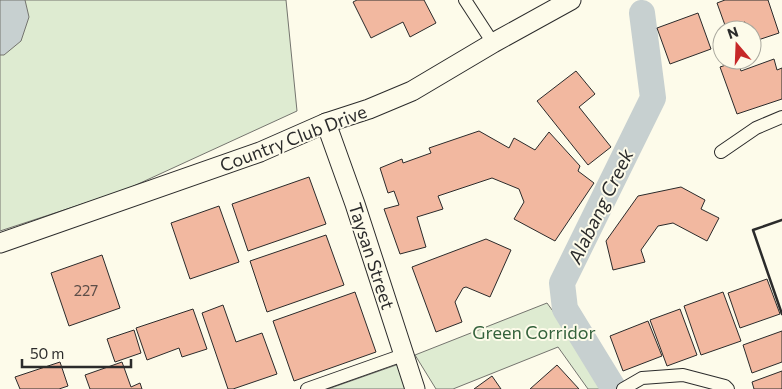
<svg xmlns="http://www.w3.org/2000/svg" width="782" height="389" font-family="Commissioner,sans-serif">
	<style>
		.green { fill: #deebd1; stroke: #74746e }
		.water { fill: #c7d0d0; stroke: #74746e }
		.lines { fill: none; stroke-linecap: round; stroke-linejoin: round }
		.river { stroke: #c7d0d0; stroke-width: 26 }
		.building { fill: #f2b8a0; stroke: #2b2b2b }
		.street-casing { stroke: #2b2b2b; stroke-width: 14 }
		.secondary-casing { stroke: #2b2b2b; stroke-width: 21 }
		.street { stroke: #fdfbea; stroke-width: 12 }
		.secondary { stroke: #fdfbea; stroke-width: 19 }
		.wall { stroke: #2b2b2b; stroke-width: 2.5 }
		.labels { text-anchor: middle; dominant-baseline: central; stroke-width: 4; stroke-linejoin: round; paint-order: stroke }
		.number-label { font-size: 15px; fill: #5d4e48 }
		.street-label { font-size: 18px; fill: #2b2b2b; stroke: #fdfbea }
		.park-label { font-size: 18px; fill: #34623c; stroke: #fdfbea }
		.water-label { font-size: 19px; font-style: italic; fill: #2b2b2b; stroke: #fdfbea }
	</style>
	<rect width="100%" height="100%" fill="#fdfbea"/>
	<!-- green -->
	<g class="green">
		<polygon points="0,0 286,0 297,111 125,190 0,231"/>
		<polygon points="547,303 607,385 602,389 588,389 558,347 453,389 436,389 415,355"/>
		<polygon points="399,364 405,389 328,389"/>
	</g>
	<!-- water -->
	<polygon class="water" points="0,0 25,0 29,17 21,41 4,55 0,55"/>
	<g class="lines">
		<!-- river -->
		<polyline class="river" points="614,389 565,309 562,283 653,98 642,13"/>
	</g>
	<!-- building -->
	<g class="building">
		<polygon points="357,0 424,0 436,23 410,37 403,22 371,38 353,2"/>
		<polygon points="725,0 768,0 779,33 752,42 752,30 748,30 745,22 726,28 717,3"/>
		<polygon points="698,13 711,49 670,64 657,28"/>
		<polygon points="774,59 777,70 782,68 782,99 737,114 720,67 738,61 741,71"/>
		<polygon points="576,71 595,94 579,107 611,147 588,165 537,101"/>
		<polygon points="479,131 509,148 514,138 535,150 549,132 580,166 578,171 594,183 555,241 514,219 524,202 519,189 492,178 438,196 443,209 417,217 426,247 400,254 384,209 399,205 394,191 388,193 380,168 402,159 403,163 431,153 429,148"/>
		<polygon points="309,177 326,224 248,251 232,204"/>
		<polygon points="681,187 705,200 701,209 719,218 707,241 673,223 658,226 641,250 645,262 613,270 606,241 638,196"/>
		<polygon points="219,206 239,262 190,279 171,223"/>
		<polygon points="326,235 344,285 267,312 250,261"/>
		<polygon points="486,239 511,250 490,297 466,287 463,288 455,302 462,322 436,332 412,267"/>
		<polygon points="102,255 120,308 69,326 51,273"/>
		<polygon points="767,279 780,314 740,328 728,293"/>
		<polygon points="355,292 376,352 294,381 273,321"/>
		<polygon points="723,292 741,341 701,355 684,306"/>
		<polygon points="223,305 236,342 262,333 277,374 233,389 228,389 202,313"/>
		<polygon points="193,309 207,349 182,357 179,348 147,360 136,328"/>
		<polygon points="680,309 697,355 667,366 650,320"/>
		<polygon points="648,321 662,356 623,371 610,336"/>
		<polygon points="134,330 141,353 115,362 107,339"/>
		<polygon points="782,331 782,362 752,373 743,345"/>
		<polygon points="60,362 68,386 59,389 20,389 15,377"/>
		<polygon points="122,362 131,387 140,383 142,389 90,389 85,375"/>
		<polygon points="557,365 579,389 530,389"/>
		<polygon points="782,371 782,389 754,389 752,382"/>
		<polygon points="492,376 501,389 474,389"/>
	</g>
	<g class="lines">
		<!-- street casing -->
		<g class="street-casing">
			<g id="street">
				<polyline points="465,0 493,43"/>
				<polyline points="721,152 756,128 782,117"/>
				<polyline points="307,389 403,355"/>
				<polyline points="623,389 642,378 683,375 725,386 728,389"/>
			</g>
		</g>
		<!-- secondary casing -->
		<g class="secondary-casing">
			<g id="secondary">
				<polyline points="326,123 355,204 415,389"/>
				<polyline points="0,243 260,152 326,123 369,109 412,91 493,43 571,0"/>
			</g>
		</g>
		<!-- street -->
		<use href="#street" class="street"/>
		<!-- secondary -->
		<use href="#secondary" class="secondary"/>
		<!-- wall -->
		<polyline class="wall" points="782,220 753,230 782,314"/>
	</g>
	<g class="labels">
		<!-- number labels -->
		<g class="number-label">
			<text x="86" y="290">227</text>
		</g>
		<!-- street labels -->
		<g class="street-label">
			<text transform="translate(293 138) rotate(-21)">Country Club Drive</text>
			<text transform="translate(372 256) rotate(72)">Taysan Street</text>
		</g>
		<!-- park labels -->
		<g class="park-label">
			<text x="534" y="332">Green Corridor</text>
		</g>
		<!-- water labels -->
		<g class="water-label">
			<text transform="translate(600 206) rotate(-64)">Alabang Creek</text>
		</g>
	</g>
	<!-- north arrow -->
	<g transform="translate(737 45) rotate(341)"><circle r="24" fill="#fdfbea" stroke="#a9a89e"/>
	<path d="M0-4L9 19L0 12L-9 19Z" fill="#c62828"/>
	<text y="-8" font-size="14" font-weight="bold" text-anchor="middle" fill="#2b2b2b">N</text>
	</g>
	<!-- scale -->
	<path d="M22 359v8h109v-8" fill="none" stroke="#2b2b2b" stroke-width="2.5"/>
	<text x="30" y="359" font-size="15" fill="#2b2b2b" stroke="#fdfbea" stroke-width="4" paint-order="stroke">50 m</text>
</svg>
